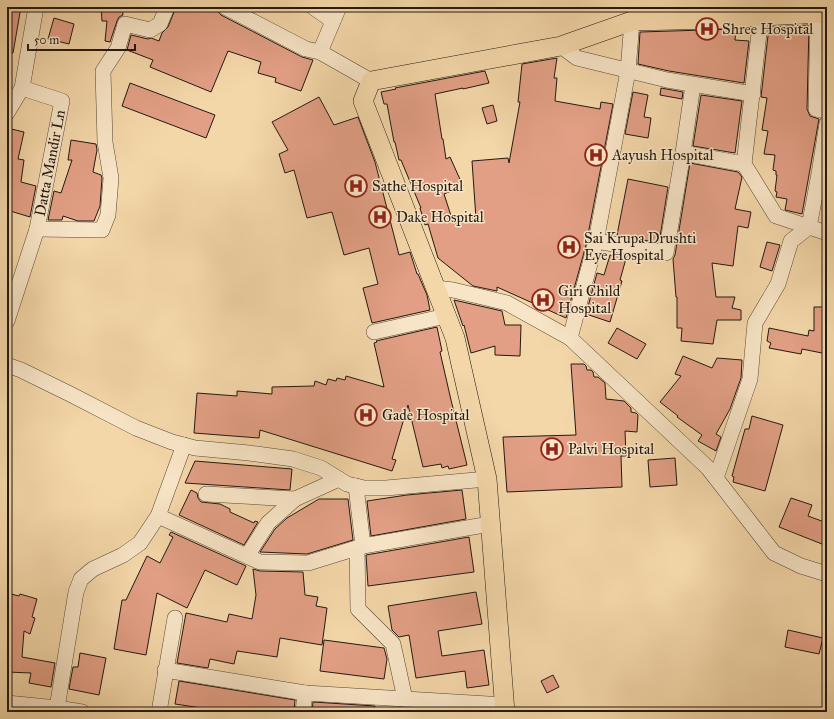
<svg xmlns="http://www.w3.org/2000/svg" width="834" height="719" font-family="'IM FELL Great Primer',serif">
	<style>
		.building { fill: #e29f85; stroke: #221911 }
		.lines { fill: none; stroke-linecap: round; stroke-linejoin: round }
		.minor-casing { stroke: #564837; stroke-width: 16 }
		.major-casing { stroke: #221911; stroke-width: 20 }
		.minor { stroke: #f8e5c7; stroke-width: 15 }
		.major { stroke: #f4d7a9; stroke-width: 19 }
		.labels { text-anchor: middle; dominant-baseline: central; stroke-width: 3; stroke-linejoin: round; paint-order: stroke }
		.poi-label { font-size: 15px; fill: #221911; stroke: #f8e5c7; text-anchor: start }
		.street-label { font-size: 15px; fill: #221911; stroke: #f8e5c7 }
	</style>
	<rect width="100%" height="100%" fill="#f4d7a9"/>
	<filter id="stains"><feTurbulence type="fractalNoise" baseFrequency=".005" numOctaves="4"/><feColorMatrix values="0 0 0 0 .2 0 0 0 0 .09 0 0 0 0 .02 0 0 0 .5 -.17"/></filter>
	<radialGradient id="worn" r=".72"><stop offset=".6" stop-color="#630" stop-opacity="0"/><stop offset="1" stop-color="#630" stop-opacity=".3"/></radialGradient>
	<!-- building -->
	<g class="building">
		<polygon points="7,7 21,7 13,53 7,52"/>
		<polygon points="101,7 122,7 123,15 119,17 117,21 110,42 105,41 107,21 102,21"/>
		<polygon points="176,7 199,7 210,12 212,8 217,10 221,15 302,57 313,60 301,91 275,82 276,78 258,73 261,62 228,51 211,92 150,67 153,60 127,50 131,35 148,39 151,38 159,41 162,33 168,27"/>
		<polygon points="54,18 74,24 69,44 48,39"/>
		<polygon points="827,24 827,102 825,102"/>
		<polygon points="809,25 807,109 810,116 819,119 802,214 785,210 787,199 776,197 777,192 775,191 777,175 776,175 776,171 773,170 775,155 764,154 768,131 762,130 767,98 761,97 769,27"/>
		<polygon points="736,29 735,40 749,41 744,83 669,71 638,64 640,32"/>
		<polygon points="557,58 554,78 557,78 555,101 600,109 601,102 613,104 586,245 566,318 497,287 497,291 473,286 438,258 428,224 425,225 420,208 421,208 401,160 399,160 395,142 394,142 387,104 384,104 381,92 396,89 395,88 485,71 489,83 463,89 463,88 435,94 442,139 443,139 446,159 450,157 463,186 444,194 453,222 475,217 476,219 472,161 508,158 509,163 520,102 518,102 522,64"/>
		<polygon points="130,83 215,115 206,138 122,106"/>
		<polygon points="661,88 683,92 682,99 660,95"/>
		<polygon points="633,92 648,95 644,117 651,118 648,138 625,134"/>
		<polygon points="701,95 742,101 735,153 693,146"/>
		<polygon points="319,97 334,125 358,117 375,162 399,255 410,252 417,274 418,274 427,295 430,310 372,323 363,288 378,284 369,248 344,255 332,212 307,218 294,170 285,173 279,154 288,150 272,122"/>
		<polygon points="493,105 497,121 487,124 482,108"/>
		<polygon points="7,128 24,132 18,159 24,160 21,182 36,186 30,217 7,210"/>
		<polygon points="71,140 96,144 97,150 93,172 101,175 102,178 100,206 94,221 78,221 63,216 62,220 48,220 54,191 61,193 72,160 68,160"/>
		<polygon points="690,163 738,172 742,177 735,209 751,212 748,228 738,226 733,266 712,263 716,297 735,297 732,308 741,310 741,320 717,320 713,344 681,341 682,328 677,328 677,297 676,297 673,259 675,255"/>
		<polygon points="628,179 668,187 659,243 617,235"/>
		<polygon points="767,242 780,245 772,271 760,267"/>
		<polygon points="614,253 627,255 620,280 622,281 610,322 586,314 597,273 604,275 610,255 613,256"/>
		<polygon points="454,300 502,311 505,325 521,325 520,356 495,355 495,346 471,353 464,325 463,326"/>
		<polygon points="814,307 827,307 827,354 802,349 801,354 769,348 771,343 767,341 769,328 808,336 809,330 814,331"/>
		<polygon points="437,327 442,351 440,352 451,400 467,465 449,469 448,466 442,468 441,464 423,467 408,405 392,459 396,460 392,471 260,430 259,438 194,433 197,393 237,396 237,391 272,394 272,387 314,386 315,381 326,385 328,379 336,381 337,378 345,380 346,376 384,387 374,343 377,342 376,341"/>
		<polygon points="617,328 646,344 637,359 608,343"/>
		<polygon points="683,356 712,368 717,358 742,360 741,378 730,409 716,434 721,437 716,451 698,441 702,435 677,417 678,416 660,402 681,376 675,374"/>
		<polygon points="571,364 584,364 586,366 587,370 591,370 593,372 594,377 598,377 605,383 606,399 624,401 631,408 631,412 636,413 638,415 637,432 625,431 626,456 621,456 622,487 507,492 503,437 576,435"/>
		<polygon points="752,416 783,425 765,491 733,482 734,477 732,476 745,429 749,429"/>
		<polygon points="675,458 677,485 650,487 648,460"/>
		<polygon points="195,461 292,469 290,490 185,483"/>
		<polygon points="191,490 197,493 198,498 201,502 220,504 230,509 230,512 254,523 255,521 258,522 244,545 179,515"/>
		<polygon points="462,490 466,519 371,536 367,501 407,495"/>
		<polygon points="791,498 812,505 808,516 827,523 827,546 779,527"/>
		<polygon points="319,499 348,499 353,540 307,554 260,552 275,529 287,518"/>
		<polygon points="171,532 246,566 237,585 205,570 187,608 157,593 146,655 114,649 122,600 126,600 147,556 160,563 173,537 169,535"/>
		<polygon points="469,537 474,572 368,586 366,555"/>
		<polygon points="253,569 260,571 303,572 305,595 318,597 316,606 327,608 322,645 280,638 277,657 237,651 234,664 210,659 208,668 177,663 186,613 227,622 229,614 252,619 256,595"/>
		<polygon points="476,592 482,624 438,631 442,656 484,650 489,685 467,688 465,671 416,678 409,635 399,637 392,630 388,606"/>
		<polygon points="7,593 19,596 20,594 37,599 32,617 35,618 30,634 24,631 22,657 55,663 51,687 29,683 31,673 7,672"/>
		<polygon points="788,630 823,638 819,654 785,647"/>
		<polygon points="324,640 384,648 387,659 384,679 320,671"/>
		<polygon points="80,653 106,658 99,695 69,689 73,667 78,667"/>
		<polygon points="553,675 559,687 547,693 541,681"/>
		<polygon points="179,681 295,700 294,712 228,712 175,704"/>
		<polygon points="313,702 375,706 375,712 312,712"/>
	</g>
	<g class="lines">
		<!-- minor casing -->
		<g class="minor-casing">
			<g id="minor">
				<polyline points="225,7 306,49 320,52 371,81"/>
				<polyline points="313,7 333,21"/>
				<polyline points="697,7 721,18"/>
				<polyline points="818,7 816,109 827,111"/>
				<polyline points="632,21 628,71 596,241 570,338 708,468 774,553 801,566 827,574"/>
				<polyline points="561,46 577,58 667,80 753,94"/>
				<polyline points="320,52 339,7"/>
				<polyline points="7,113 22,88"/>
				<polyline points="683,153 744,164 761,16"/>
				<polyline points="744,164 776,216 827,233"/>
				<polyline points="37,229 102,230 108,215 111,178 105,142 103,71 118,48 125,24 150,30 160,24 167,7"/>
				<polyline points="596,241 666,253 683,153 693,85"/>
				<polyline points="436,288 453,290 507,303 570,338"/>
				<path id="s1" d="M7,321l30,-92 25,-128 -40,-13 14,-81"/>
				<polyline points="374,332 446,316"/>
				<polyline points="7,365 21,370 70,394 136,428 172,442 195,448 249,453 293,459 321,468 347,484 364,488 386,488 487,479"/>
				<polyline points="716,478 750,379 755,323 778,284 791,241 809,227 819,174 827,123"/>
				<polyline points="356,486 363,546 490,524"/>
				<polyline points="206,494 295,499 339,479"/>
				<polyline points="158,516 260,562 308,563 363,546"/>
				<polyline points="357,548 358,609 393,644 405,699"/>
				<polyline points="247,556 268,523 295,499"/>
				<polyline points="165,670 305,693"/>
				<polyline points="7,703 57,708 82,712"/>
				<polyline points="57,708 76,592 81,579 93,569 123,555 140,543 158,516 184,445"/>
				<polyline points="159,712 175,618"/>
				<polyline points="303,712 305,693 505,705"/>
			</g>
		</g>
		<!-- major casing -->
		<g class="major-casing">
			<polyline id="major" points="505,712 487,479 455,338 363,101 371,81 561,46 632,21 724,19 761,16 827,13"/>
		</g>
		<!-- minor -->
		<use href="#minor" class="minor"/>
		<!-- major -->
		<use href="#major" class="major"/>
	</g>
	<!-- icons -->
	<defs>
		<g id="hospital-ring" transform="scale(1.15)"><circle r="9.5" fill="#f8e5c7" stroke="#8f2418" stroke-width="1.5"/><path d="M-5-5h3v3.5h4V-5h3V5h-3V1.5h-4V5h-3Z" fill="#8f2418"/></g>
	</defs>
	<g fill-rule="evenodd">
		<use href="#hospital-ring" x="707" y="29"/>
		<use href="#hospital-ring" x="596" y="155"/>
		<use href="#hospital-ring" x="356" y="186"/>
		<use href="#hospital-ring" x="380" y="217"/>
		<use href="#hospital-ring" x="569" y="247"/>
		<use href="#hospital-ring" x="543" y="300"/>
		<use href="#hospital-ring" x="366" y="415"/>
		<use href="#hospital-ring" x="552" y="449"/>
	</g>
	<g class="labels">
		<!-- poi labels -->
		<g class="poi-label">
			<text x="722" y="29">Shree Hospital</text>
			<text x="612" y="155">Aayush Hospital</text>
			<text x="372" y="186">Sathe Hospital</text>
			<text x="396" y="217">Dake Hospital</text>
			<text x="584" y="238">Sai Krupa Drushti<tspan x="584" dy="17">Eye Hospital</tspan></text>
			<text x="558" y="291">Giri Child<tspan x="558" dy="17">Hospital</tspan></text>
			<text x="382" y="415">Gade Hospital</text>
			<text x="568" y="449">Palvi Hospital</text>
		</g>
		<!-- street labels -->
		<g class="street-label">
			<text stroke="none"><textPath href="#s1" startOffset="164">Datta Mandir Ln</textPath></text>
		</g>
	</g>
	<!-- margin -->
	<rect width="834" height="719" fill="none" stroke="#f4d7a9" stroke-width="24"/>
	<rect x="8" y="8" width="818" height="703" fill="none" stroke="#221911" stroke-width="2"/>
	<rect x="12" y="12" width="810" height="695" fill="none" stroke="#221911"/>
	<!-- scale -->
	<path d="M28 44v6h107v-6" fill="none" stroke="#221911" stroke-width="2"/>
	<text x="34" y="44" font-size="12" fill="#221911" stroke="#f8e5c7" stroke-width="3" paint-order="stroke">50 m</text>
	<rect width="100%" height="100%" filter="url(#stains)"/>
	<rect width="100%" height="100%" fill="url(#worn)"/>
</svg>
